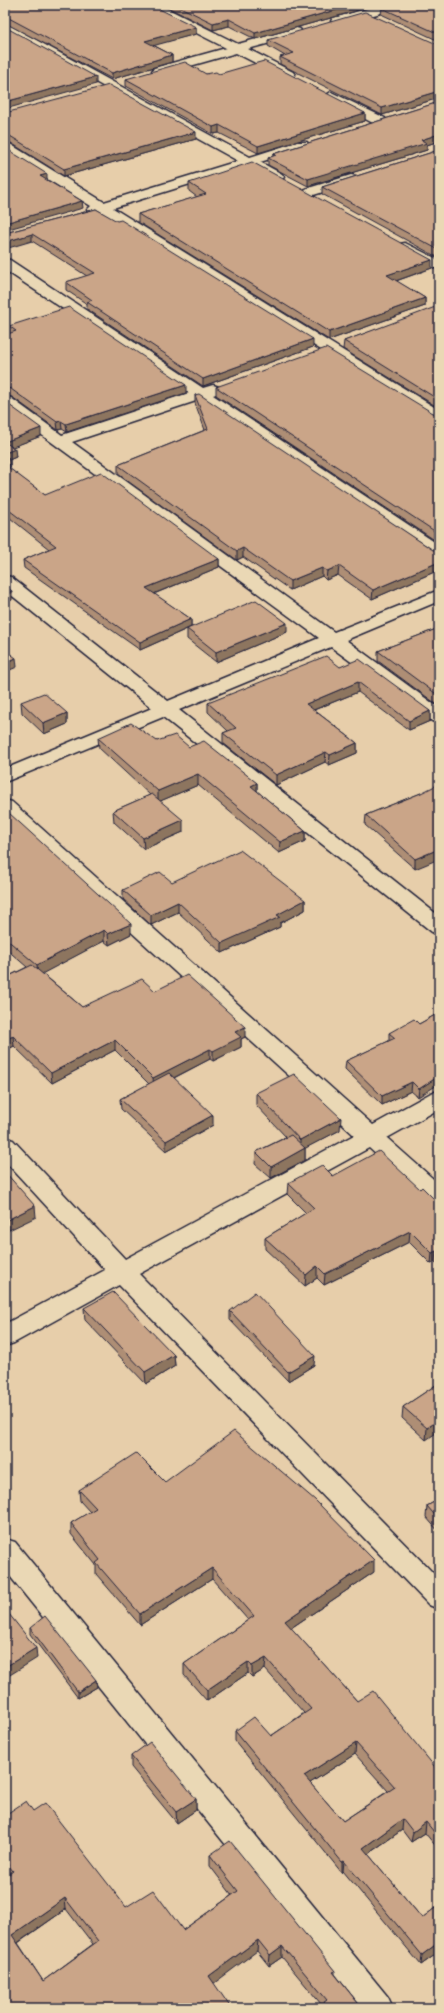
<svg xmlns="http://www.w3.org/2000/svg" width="444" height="2013" font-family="Mynerve,sans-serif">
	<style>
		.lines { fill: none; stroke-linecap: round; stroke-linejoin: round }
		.minor-casing { stroke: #22223b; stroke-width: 3 }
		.minor { fill: #ead8b5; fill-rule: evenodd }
		.wall { fill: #ae8e75; stroke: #22223b; fill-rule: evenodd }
		.shaded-wall { fill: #8d745f; stroke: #22223b }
		.building { fill: #caa588; stroke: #22223b; fill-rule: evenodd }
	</style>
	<rect width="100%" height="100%" fill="#e7ceaa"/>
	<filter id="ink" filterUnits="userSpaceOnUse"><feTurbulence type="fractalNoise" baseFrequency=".025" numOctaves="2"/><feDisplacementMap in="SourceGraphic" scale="8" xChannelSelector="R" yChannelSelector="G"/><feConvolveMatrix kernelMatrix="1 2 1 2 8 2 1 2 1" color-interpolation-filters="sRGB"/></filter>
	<g filter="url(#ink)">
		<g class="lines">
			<!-- minor casing -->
			<g class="minor-casing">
				<g id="minor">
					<polygon points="145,5 160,5 238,44 296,28 300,29 302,32 300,35 248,49 293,72 295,75 293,78 285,78 236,53 162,74 154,74 152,71 154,68 226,48 147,8"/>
					<polygon points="382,5 401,5 399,8 337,25 331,21 333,18"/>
					<polygon points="5,23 250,157 297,142 307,142 309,145 307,148 260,162 282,174 284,177 282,180 272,180 248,166 113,208 439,410 439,422 433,420 101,212 94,214 89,213 87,210 91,206 5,153 5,143 10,144 104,202 238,161 5,32"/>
					<polygon points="331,92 385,118 387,121 380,125 375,124 326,99 325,96"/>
					<polygon points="351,175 356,176 358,179 356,182 307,197 302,196 300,193 302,190"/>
					<polygon points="405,243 439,260 439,270 400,250 398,247 400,244"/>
					<polygon points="5,259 10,260 203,388 213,385 219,387 221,390 219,393 213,395 439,545 439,558 433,557 199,400 72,442 334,632 439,590 439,601 346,640 439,708 439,723 432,721 331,647 179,710 439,916 439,934 432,932 163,717 5,782 5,769 152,708 5,590 5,576 11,577 168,701 319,638 5,408 5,396 11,398 62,435 189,393 5,270"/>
					<polygon points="5,800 12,802 373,1125 431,1093 439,1091 439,1109 387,1138 439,1184 439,1207 431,1204 369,1148 139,1274 439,1579 439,1609 429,1605 119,1285 14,1343 5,1346 5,1324 105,1270 5,1161 5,1138 13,1140 125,1259 354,1135 5,817"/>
					<polygon points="5,1539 15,1542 388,1997 393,2008 357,2008 5,1570"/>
				</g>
			</g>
			<!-- minor -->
			<use href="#minor" class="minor"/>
		</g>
		<!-- wall -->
		<g class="wall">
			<polygon points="5,5 196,27 196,34 153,45 172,55 172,62 112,79 5,23"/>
			<polygon points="163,5 376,5 367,7 358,7 356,11 255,39 229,26 213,30"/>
			<polygon points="439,5 439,41 381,14 382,8"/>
			<polygon points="268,40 439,45 439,98 382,115 280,64 280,57 285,56 268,46"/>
			<polygon points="206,74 219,74 365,113 365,121 258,153 219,133 213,134 126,86 126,79"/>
			<polygon points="439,102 439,141 427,145 427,150 308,186 268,165 268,158 273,156 273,154"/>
			<polygon points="5,113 196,139 64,176 11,143 5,142"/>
			<polygon points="439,150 439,258 322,194 322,187"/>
			<polygon points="189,183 432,268 396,281 425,298 425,306 329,340 138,222 138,214 197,197 189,191"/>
			<polygon points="96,209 313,347 203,386 87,309 87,304 66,290 66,282 87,276 32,241 5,233"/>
			<polygon points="439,307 439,408 343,349 344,341"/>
			<polygon points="9,326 186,393 67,432 62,429 58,430 12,397 5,395 5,335 9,333"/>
			<polygon points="216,387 433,413 439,415 439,543 216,395"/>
			<polygon points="195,395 433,550 439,550 439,570 372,599 338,575 326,580 322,576 290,590 243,557 237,560 118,474 118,465 205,430 195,403"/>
			<polygon points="5,402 41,436 12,447 16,457 9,460 10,467 8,468 45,495 219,559 219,567 154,594 191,619 191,627 287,632 216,662 187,639 187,629 140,650 24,568 23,560 49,549 5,514"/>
			<polygon points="439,628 439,706 378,661 378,651"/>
			<polygon points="340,667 430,711 430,721 409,730 358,692 314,710 357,743 357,753 329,765 325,762 276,785 223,743 223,733 228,731 208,712 208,703"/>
			<polygon points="21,702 67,713 67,724 44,734 22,713"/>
			<polygon points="98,738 157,741 189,747 257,783 257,791 305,831 305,841 279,853 198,785 160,801 183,832 144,849 114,822 113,811 150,795 99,748"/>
			<polygon points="421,793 415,869 365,825 366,815"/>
			<polygon points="5,812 131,934 109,945 104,941 42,973 82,1007 155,991 245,1037 241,1039 241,1047 213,1061 210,1059 174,1078 213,1125 166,1151 121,1109 120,1099 149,1084 115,1050 52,1083 14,1046 5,1051 5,978 27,967 5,948"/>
			<polygon points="172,882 305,900 305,910 280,923 280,927 222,953 178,912 151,925 123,899 123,890"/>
			<polygon points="435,1015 418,1097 411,1091 382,1105 345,1069 346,1061 389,1041 389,1033 419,1024"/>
			<polygon points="256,1093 340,1130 305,1148 305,1160 271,1178 255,1164 256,1152 286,1137 256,1105"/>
			<polygon points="333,1176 420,1189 439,1204 439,1265 435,1262 431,1264 409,1242 324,1285 317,1278 305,1286 265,1249 265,1238 306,1213 287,1194 288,1183"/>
			<polygon points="84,1308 174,1355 175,1366 146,1384 85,1320"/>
			<polygon points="230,1311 314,1365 288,1381 230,1320"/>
			<polygon points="439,1383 426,1440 402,1418 403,1407"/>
			<path d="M165,1482l209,90 -83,56 66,73 82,71v78l-14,-17 -14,9 -9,-12 -34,24 54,64 17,-13v47l-18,13 -78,-94 -1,2 -107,-132v-10l36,5 33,-23 -39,-44 -13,8 -4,-4 -41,28 -23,-26v-11l64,-44 -36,-41 -72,46 -44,-51v-9l-25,-31v-11l19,-11 -10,-11 -1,-11zM355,1754l33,37 -45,30 -33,-38z"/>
			<polygon points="439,1499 439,1532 426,1517 427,1506"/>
			<polygon points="30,1628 96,1680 97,1687 78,1698 30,1634"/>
			<polygon points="131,1756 196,1799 196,1810 177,1823 131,1767"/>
			<path d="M33,1811l93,96 57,23 49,-35 -22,-29v-11l125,116v3l27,34 -41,-4 -39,-47 -13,9 -12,-15 -252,57 3,-133 -3,-5v-55zM66,1909l27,35 -50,37 -25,-38z"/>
		</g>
		<!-- shaded-wall -->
		<g class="shaded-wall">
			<polygon points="353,5 358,5 358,7 356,11 255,39 255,33"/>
			<polygon points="367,5 376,5 367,7"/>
			<polygon points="229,19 229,26 213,30 213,23"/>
			<polygon points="196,27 196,34 145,48 145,41"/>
			<polygon points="172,55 172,62 112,79 112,73"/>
			<polygon points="96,77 96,84 5,109 5,102"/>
			<polygon points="439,91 439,98 382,115 382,108"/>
			<polygon points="365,113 365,121 258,153 258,146"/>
			<polygon points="219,125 219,133 213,134 213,127"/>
			<polygon points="196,132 196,139 64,176 64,169"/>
			<polygon points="439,134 439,141 427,145 427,150 308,186 308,179 421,140"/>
			<polygon points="47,174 47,181 40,176"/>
			<polygon points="82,201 83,208 5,230 5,223"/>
			<polygon points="32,234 32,241 5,249 5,242"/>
			<polygon points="432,260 432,268 387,284 387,275"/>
			<polygon points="425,298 425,306 329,340 329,332"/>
			<polygon points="313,339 313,347 203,386 203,379"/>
			<polygon points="186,385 186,393 67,432 66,424"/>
			<polygon points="61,421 62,429 58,430 57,422"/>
			<polygon points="41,428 41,436 5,450 5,442"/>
			<polygon points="15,449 16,457 9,460 10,467 5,469 5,453"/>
			<polygon points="243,548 243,557 237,560 237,551"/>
			<polygon points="219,559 219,567 146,597 146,588"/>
			<polygon points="439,562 439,570 372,599 373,590"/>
			<polygon points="339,566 338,575 326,580 327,571"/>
			<polygon points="322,568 322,576 290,590 290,581"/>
			<polygon points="12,591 12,600 5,603 5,594"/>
			<polygon points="191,619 191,627 140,650 140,642"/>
			<polygon points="287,623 287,632 216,662 216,652"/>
			<polygon points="16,658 17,667 5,672 5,663"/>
			<polygon points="358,682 358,692 306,713 306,704"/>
			<polygon points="430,711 430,721 409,730 409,721"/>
			<polygon points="67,713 67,724 44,734 43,723"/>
			<polygon points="357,743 357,753 329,765 330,755"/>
			<polygon points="326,752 325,762 276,785 276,775"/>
			<polygon points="198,774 198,785 158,802 158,791"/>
			<polygon points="257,783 257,794 251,786"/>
			<polygon points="183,820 183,832 144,849 143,838"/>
			<polygon points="305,831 305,841 279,853 280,842"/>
			<polygon points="439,849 439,859 415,869 415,859"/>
			<polygon points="305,900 305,910 280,923 280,927 222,953 222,943"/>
			<polygon points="178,902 178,912 151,925 151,915"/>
			<polygon points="131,924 131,934 109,945 108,934"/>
			<polygon points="104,930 104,941 38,976 37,965"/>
			<polygon points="245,1027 245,1037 241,1039 241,1047 213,1061 213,1051 235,1032"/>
			<polygon points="13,1036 14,1046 5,1051 5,1040"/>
			<polygon points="115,1040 115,1050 52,1083 51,1073"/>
			<polygon points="210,1049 210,1059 154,1088 153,1078"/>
			<polygon points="439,1076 439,1084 418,1097 419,1089"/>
			<polygon points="412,1082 411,1091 382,1105 382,1096"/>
			<polygon points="213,1115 213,1125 166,1151 166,1141"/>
			<polygon points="341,1118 340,1130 300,1151 300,1140"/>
			<polygon points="305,1148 305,1160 271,1178 271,1167"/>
			<polygon points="35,1206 36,1217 5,1232 5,1221"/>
			<polygon points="410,1231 409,1242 324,1285 325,1274"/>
			<polygon points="436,1251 435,1262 431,1264 432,1253"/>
			<polygon points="317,1266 317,1278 305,1286 306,1275"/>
			<polygon points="174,1355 175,1366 146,1384 145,1372"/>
			<polygon points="315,1356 314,1365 288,1381 288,1372"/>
			<polygon points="439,1420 439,1431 426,1440 427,1428"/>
			<polygon points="374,1560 374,1572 285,1632 285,1621"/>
			<polygon points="212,1568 212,1579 140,1625 140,1614"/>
			<polygon points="36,1648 37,1658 5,1678 5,1667"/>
			<polygon points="266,1658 265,1669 252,1677 252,1666"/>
			<polygon points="248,1662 248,1673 207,1701 207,1690"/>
			<polygon points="96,1680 97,1687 78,1698 78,1692"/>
			<polygon points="356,1743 355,1754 304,1787 304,1776"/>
			<polygon points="196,1799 196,1810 177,1823 176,1812"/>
			<polygon points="403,1819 402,1830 362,1858 363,1848"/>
			<polygon points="426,1822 425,1833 411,1842 413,1832"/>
			<polygon points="344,1861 343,1871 342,1873 342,1862"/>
			<polygon points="65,1898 66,1909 13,1946 12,1935"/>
			<polygon points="258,1940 257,1951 209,1987 209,1976"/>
			<polygon points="439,1942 439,1952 421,1965 422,1955"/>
			<polygon points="282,1946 282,1957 269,1966 270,1955"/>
		</g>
		<!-- building -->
		<g class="building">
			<polygon points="5,5 151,5 196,27 145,41 172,55 112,73 5,16"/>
			<polygon points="176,5 353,5 255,33 229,19 213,23"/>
			<polygon points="392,5 439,5 439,34 382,8"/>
			<polygon points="365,12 439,45 439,91 382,108 280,57 294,53 268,40"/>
			<polygon points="5,27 96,77 5,102"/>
			<polygon points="264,61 365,113 258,146 219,125 213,127 126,79 185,62 206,74 216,72 219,74"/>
			<polygon points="109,85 196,132 64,169 10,136 5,135 5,113"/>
			<polygon points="439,102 439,134 421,140 427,143 308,179 268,158 276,155 273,154"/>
			<polygon points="5,148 47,174 40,176 82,201 5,223"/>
			<polygon points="439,150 439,250 322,187"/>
			<polygon points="252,162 432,260 387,275 425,298 329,332 138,214 206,194 189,183"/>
			<polygon points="96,209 117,221 121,220 313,339 203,379 87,302 92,300 66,282 95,273 32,234 5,242 5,233"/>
			<polygon points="438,306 439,307 439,400 344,341"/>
			<polygon points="69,307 186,385 66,424 61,421 57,422 11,389 5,387 5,335 16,331 9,326"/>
			<polygon points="326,348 433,413 439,415 439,534 216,387"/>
			<polygon points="199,394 433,550 439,550 439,562 373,590 339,566 327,571 322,568 290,581 243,548 237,551 118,465 208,429 195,395"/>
			<polygon points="5,402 41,428 5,442"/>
			<polygon points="5,442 15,449 5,453"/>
			<polygon points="5,456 9,459 5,461"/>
			<polygon points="5,465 45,495 101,472 219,559 146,588 191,619 140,642 23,560 56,546 5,507"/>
			<polygon points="5,586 12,591 5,594"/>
			<polygon points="256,600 287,623 216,652 187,629"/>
			<polygon points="439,628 439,696 378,651"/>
			<polygon points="5,650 16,658 5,663"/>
			<polygon points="326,656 340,667 359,659 430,711 409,721 358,682 306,704 357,743 330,755 326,752 276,775 223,733 236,728 208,703"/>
			<polygon points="44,693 67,713 43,723 21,702"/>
			<polygon points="131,723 157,741 175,735 189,747 204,741 257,783 251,786 305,831 280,842 198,774 158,791 98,738"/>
			<polygon points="439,784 439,849 415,859 366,815 421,793"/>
			<polygon points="152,794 183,820 143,838 113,811"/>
			<polygon points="5,812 9,813 131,924 108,934 104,930 37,965 5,938"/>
			<polygon points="240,850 305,900 277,915 280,917 222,943 178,902 151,915 123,890 160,872 172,882"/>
			<polygon points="32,965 82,1007 142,979 155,991 187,975 245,1027 235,1032 241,1037 213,1051 210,1049 153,1078 115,1040 51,1073 13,1036 5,1040 5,978"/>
			<polygon points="435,1015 439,1019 439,1076 419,1089 412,1082 382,1096 346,1061 395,1038 389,1033 414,1019 419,1024"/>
			<polygon points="169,1073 213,1115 166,1141 120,1099"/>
			<polygon points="294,1074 341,1118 300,1140 256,1093"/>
			<polygon points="291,1135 305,1148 271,1167 256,1152"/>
			<polygon points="379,1151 420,1189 422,1187 439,1204 439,1253 436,1251 432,1253 410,1231 325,1274 317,1266 306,1275 265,1238 314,1208 288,1183 322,1165 333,1176"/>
			<polygon points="5,1172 35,1206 5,1221"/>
			<polygon points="113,1292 174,1355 145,1372 84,1308"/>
			<polygon points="255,1292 315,1356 288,1372 230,1311"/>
			<polygon points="439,1383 439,1420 427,1428 403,1407"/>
			<path d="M234,1431l81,69 59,60 -89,61 72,80 16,-10 66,81v66l-13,-16 -13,10 -10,-13 -40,29 59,70 17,-13v37l-17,13 -78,-94 -2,1 -107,-131 19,-14 17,19 40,-27 -45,-51 -14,8 -4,-4 -41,28 -23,-26 70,-48 -42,-48 -72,46 -44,-51 4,-3 -29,-37 25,-15 -17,-18 57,-37 29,29zM356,1743l39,44 -52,34 -39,-45z"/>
			<polygon points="439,1499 439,1520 427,1506"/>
			<polygon points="5,1609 36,1648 5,1667"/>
			<polygon points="45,1616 96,1680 78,1692 30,1628"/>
			<polygon points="150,1742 196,1799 176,1812 131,1756"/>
			<path d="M26,1801l7,10 12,-8 81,104 27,-17 30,40 55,-39 -28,-36 20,-14 105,130 -2,1 29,36h-46l11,-8 -45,-54 -12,9 -12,-15 -49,36 22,32h-226v-131l8,-6 -8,-10v-46zM65,1898l33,43 -55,40 -31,-46z"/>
		</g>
	</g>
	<!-- margin -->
	<rect width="444" height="2013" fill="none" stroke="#ead8b5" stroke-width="20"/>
	<rect x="10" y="10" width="424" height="1993" fill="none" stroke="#22223b" stroke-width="1.5" filter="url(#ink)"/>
</svg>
